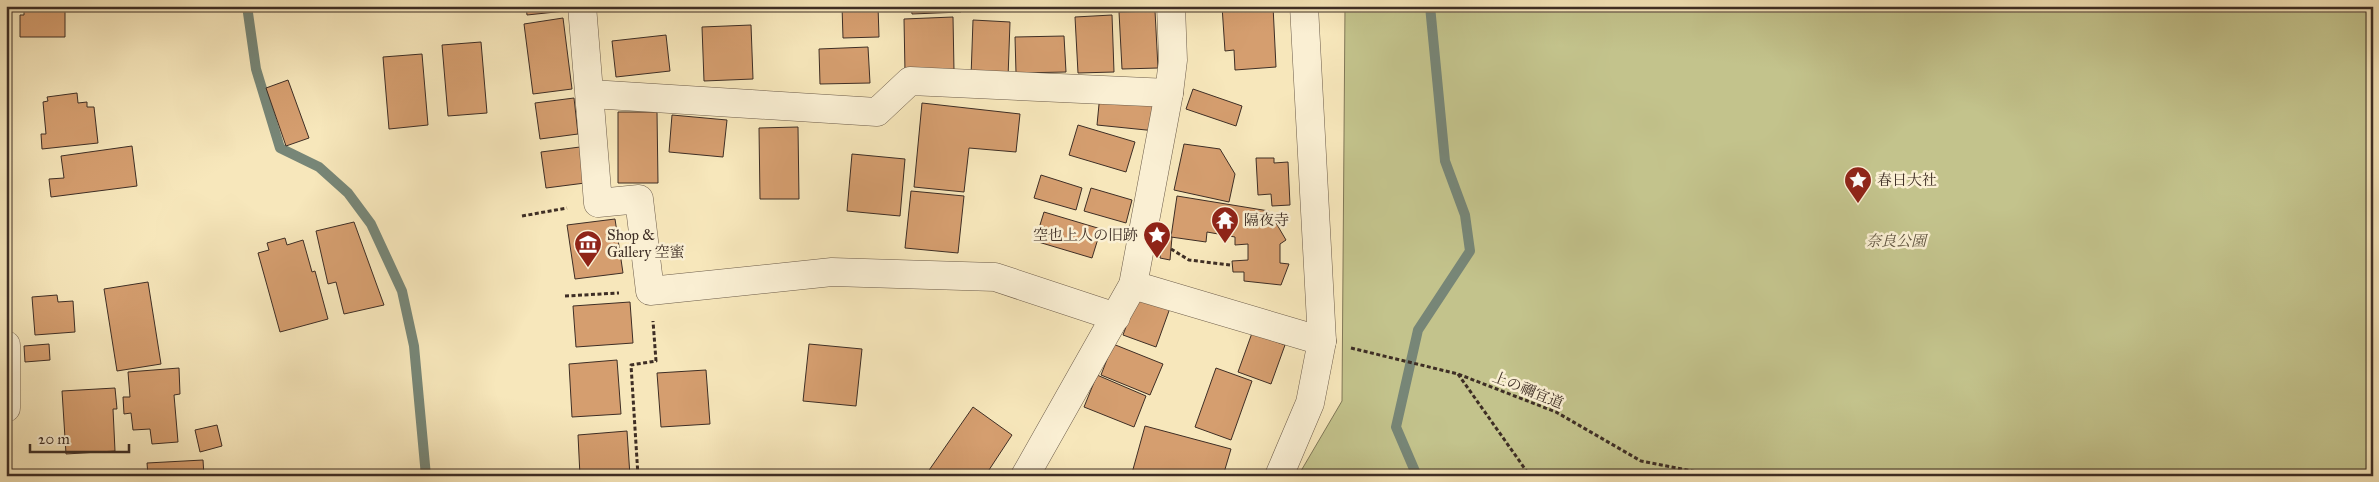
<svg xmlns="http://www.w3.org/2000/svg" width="2379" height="482" font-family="'IM FELL Great Primer','Noto Serif JP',serif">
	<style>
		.green { fill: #c3c38c; stroke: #807858 }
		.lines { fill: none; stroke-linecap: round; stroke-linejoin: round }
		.stream { stroke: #778677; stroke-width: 10 }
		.building { fill: #d59e6f; stroke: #3e2e25 }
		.minor-casing { stroke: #6c5c4a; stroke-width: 29 }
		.path { stroke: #3e2e25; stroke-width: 3; stroke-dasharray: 4 2.5; stroke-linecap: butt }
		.minor { stroke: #faefd3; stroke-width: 28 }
		.labels { text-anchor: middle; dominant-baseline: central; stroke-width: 5; stroke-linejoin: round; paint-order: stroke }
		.poi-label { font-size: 15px; fill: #3e2e25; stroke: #faefd3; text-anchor: start }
		.park-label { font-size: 15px; font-style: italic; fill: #5f533f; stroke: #faefd3 }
		.street-label { font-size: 15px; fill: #3e2e25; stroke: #faefd3 }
	</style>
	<rect width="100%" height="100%" fill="#f7e7bb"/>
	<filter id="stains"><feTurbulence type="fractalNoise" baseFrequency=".004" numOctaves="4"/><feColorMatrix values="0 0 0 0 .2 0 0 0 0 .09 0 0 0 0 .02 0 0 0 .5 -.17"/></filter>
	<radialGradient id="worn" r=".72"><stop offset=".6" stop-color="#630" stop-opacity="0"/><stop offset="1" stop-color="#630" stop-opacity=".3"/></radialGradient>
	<!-- green -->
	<polygon class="green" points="1345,6 2373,6 2373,476 1298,476 1342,401"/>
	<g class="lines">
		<!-- stream -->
		<g class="stream">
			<polyline points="247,6 256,69 280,148 319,167 348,193 371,224 402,291 414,346 426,476"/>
			<polyline points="1417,476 1396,427 1418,330 1470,251 1465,215 1445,161 1430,6"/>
		</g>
	</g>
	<!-- building -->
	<g class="building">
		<polygon points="24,6 65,6 65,37 20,37 20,15 24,15"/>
		<polygon points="526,6 565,6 565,11 527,15"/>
		<polygon points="842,6 878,6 879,37 843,38"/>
		<polygon points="911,6 960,6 961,12 912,14"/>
		<polygon points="1222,6 1273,6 1276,67 1235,70 1234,50 1225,51"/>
		<polygon points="1155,11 1158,68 1122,69 1119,12"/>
		<polygon points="1112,15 1114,72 1078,73 1075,17"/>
		<polygon points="953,17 954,71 905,72 904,19"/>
		<polygon points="563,18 572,89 533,94 524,24"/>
		<polygon points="973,20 1010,22 1008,78 971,77"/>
		<polygon points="751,25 753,79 704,81 702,27"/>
		<polygon points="666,35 670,71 616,77 612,41"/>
		<polygon points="1064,36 1066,72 1016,73 1015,37"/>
		<polygon points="481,42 487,113 448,116 442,45"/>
		<polygon points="868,47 870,83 820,84 819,49"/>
		<polygon points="422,54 428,125 389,129 383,57"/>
		<polygon points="288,80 309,138 286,146 266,88"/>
		<polygon points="1193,89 1242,106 1236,126 1186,109"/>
		<polygon points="77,93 78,103 87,102 87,107 94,107 98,143 42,149 41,134 46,134 43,102 48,101 47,97"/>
		<polygon points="1100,94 1159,100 1156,131 1097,125"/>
		<polygon points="574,98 578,134 540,139 535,103"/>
		<polygon points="922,103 1020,114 1016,152 969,148 964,192 914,187"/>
		<polygon points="618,112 657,112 658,183 618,183"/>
		<polygon points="672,115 727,120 723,157 669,152"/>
		<polygon points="1078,125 1135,142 1126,172 1069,155"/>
		<polygon points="798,127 799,199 760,199 759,128"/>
		<polygon points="1184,144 1220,149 1235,174 1229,202 1174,190"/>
		<polygon points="132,146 137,186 51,197 49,179 64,178 61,156"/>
		<polygon points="580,147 585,183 546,188 541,152"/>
		<polygon points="852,154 905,159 900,216 847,211"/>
		<polygon points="1256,158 1274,158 1274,163 1288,162 1290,205 1272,206 1271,194 1258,195"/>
		<polygon points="1041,175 1082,188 1076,210 1034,198"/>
		<polygon points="1091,188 1132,200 1126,223 1084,211"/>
		<polygon points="911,191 964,196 958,253 905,248"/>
		<polygon points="1177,196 1269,211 1286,240 1280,244 1280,263 1289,264 1281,285 1244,281 1244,272 1233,272 1232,261 1248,260 1248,244 1235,245 1235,237 1207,232 1206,242 1171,237"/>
		<polygon points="1044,212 1101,229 1092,258 1035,241"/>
		<polygon points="615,219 623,273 575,279 567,225"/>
		<polygon points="354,222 384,305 344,314 336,282 328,284 316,231"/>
		<polygon points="1162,236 1172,237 1170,260 1160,258"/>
		<polygon points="285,238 287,245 303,240 312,272 315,271 328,319 280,332 258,253 269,250 267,243"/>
		<polygon points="148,282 161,364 117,371 104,289"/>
		<polygon points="57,295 58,302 73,301 75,332 35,335 32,297"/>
		<polygon points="1137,297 1170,308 1156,347 1123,335"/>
		<polygon points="630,302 633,343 576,347 573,306"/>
		<polygon points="1252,333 1285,345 1271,384 1238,372"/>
		<polygon points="49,344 50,360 25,362 24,346"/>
		<polygon points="809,344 862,349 856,406 803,401"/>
		<polygon points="1113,344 1163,364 1150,395 1101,375"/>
		<polygon points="617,360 621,414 572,417 569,364"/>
		<polygon points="179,368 180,394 174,395 178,442 152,444 150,429 133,430 131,413 124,414 123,397 130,397 128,372"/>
		<polygon points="1216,368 1252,381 1231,440 1195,427"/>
		<polygon points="706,370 710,424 661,427 657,373"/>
		<polygon points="1097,375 1146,396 1134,427 1084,407"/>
		<polygon points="115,388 117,409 113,409 115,451 66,454 62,391"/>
		<polygon points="973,407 1012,435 985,476 925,476"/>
		<polygon points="217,425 222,446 200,452 195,430"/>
		<polygon points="1145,426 1231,449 1223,476 1142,476 1132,473"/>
		<polygon points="627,431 630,476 580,476 578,435"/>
		<polygon points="203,460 204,476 148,476 147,463"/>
		<polygon points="92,472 92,476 49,476"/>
	</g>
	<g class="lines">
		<!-- minor casing -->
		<g class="minor-casing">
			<g id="minor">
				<polyline points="582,6 598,203 639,199 650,291 832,272 995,277 1116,317"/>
				<polyline points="591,94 877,112 910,81 1169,93"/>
				<polyline points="1133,285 1322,341"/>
				<polyline points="6,345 6,408"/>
				<polyline points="1025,476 1133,285 1169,93 1173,60 1171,6"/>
				<polyline points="1279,476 1310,403 1322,341 1304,6"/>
			</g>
		</g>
		<!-- path -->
		<g class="path">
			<polyline points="522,216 567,208"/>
			<polyline points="1171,249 1189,260 1230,265"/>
			<polyline points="565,296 619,293"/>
			<polyline points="1351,348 1458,374 1556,412 1641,461 1718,476"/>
			<polyline points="1458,374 1530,476"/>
			<polyline points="638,476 631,365 656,361 653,321"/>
		</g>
		<!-- minor -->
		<use href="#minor" class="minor"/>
	</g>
	<!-- icons -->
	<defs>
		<g id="sight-pin" transform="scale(1.4375)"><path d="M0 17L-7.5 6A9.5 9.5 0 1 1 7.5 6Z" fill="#8f2418" stroke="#faefd3"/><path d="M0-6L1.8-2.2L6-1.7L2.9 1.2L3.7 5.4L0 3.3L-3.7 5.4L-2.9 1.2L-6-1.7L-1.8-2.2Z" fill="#fff"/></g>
		<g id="temple-pin" transform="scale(1.4375)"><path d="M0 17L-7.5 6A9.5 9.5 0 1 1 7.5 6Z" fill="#8f2418" stroke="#faefd3"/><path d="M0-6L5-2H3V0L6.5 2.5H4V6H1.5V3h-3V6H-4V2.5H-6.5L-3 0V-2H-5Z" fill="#fff"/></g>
		<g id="museum-pin" transform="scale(1.4375)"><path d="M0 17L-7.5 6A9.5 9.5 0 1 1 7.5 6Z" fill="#8f2418" stroke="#faefd3"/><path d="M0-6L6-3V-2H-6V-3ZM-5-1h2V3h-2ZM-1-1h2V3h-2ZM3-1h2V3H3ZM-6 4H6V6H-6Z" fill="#fff"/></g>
	</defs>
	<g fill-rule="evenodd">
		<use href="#sight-pin" x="1858" y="180"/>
		<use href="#temple-pin" x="1225" y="220"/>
		<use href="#sight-pin" x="1157" y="235"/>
		<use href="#museum-pin" x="588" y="244"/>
	</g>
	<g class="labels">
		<!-- poi labels -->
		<g class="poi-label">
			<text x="1877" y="180">春日大社</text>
			<text x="1244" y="220">隔夜寺</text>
			<text x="607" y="235">Shop &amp;<tspan x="607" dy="17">Gallery 空蜜</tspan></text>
			<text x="1138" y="235" text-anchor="end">空也上人の旧跡</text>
		</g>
		<!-- park labels -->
		<g class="park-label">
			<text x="1896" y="241">奈良公園</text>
		</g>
		<!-- street labels -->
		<g class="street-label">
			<text transform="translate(1528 390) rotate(22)">上の禰宜道</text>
		</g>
	</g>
	<!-- margin -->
	<rect width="2379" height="482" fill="none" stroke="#f7e7bb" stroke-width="25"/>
	<rect x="8" y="8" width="2364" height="467" fill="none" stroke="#3e2e25" stroke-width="2.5"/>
	<rect x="12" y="12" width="2354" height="457" fill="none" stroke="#3e2e25"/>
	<!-- scale -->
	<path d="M30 444v8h99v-8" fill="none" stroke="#3e2e25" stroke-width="2.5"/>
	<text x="38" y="444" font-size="15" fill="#3e2e25" stroke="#faefd3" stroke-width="4" paint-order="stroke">20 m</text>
	<rect width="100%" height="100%" filter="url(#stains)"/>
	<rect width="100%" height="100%" fill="url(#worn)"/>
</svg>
